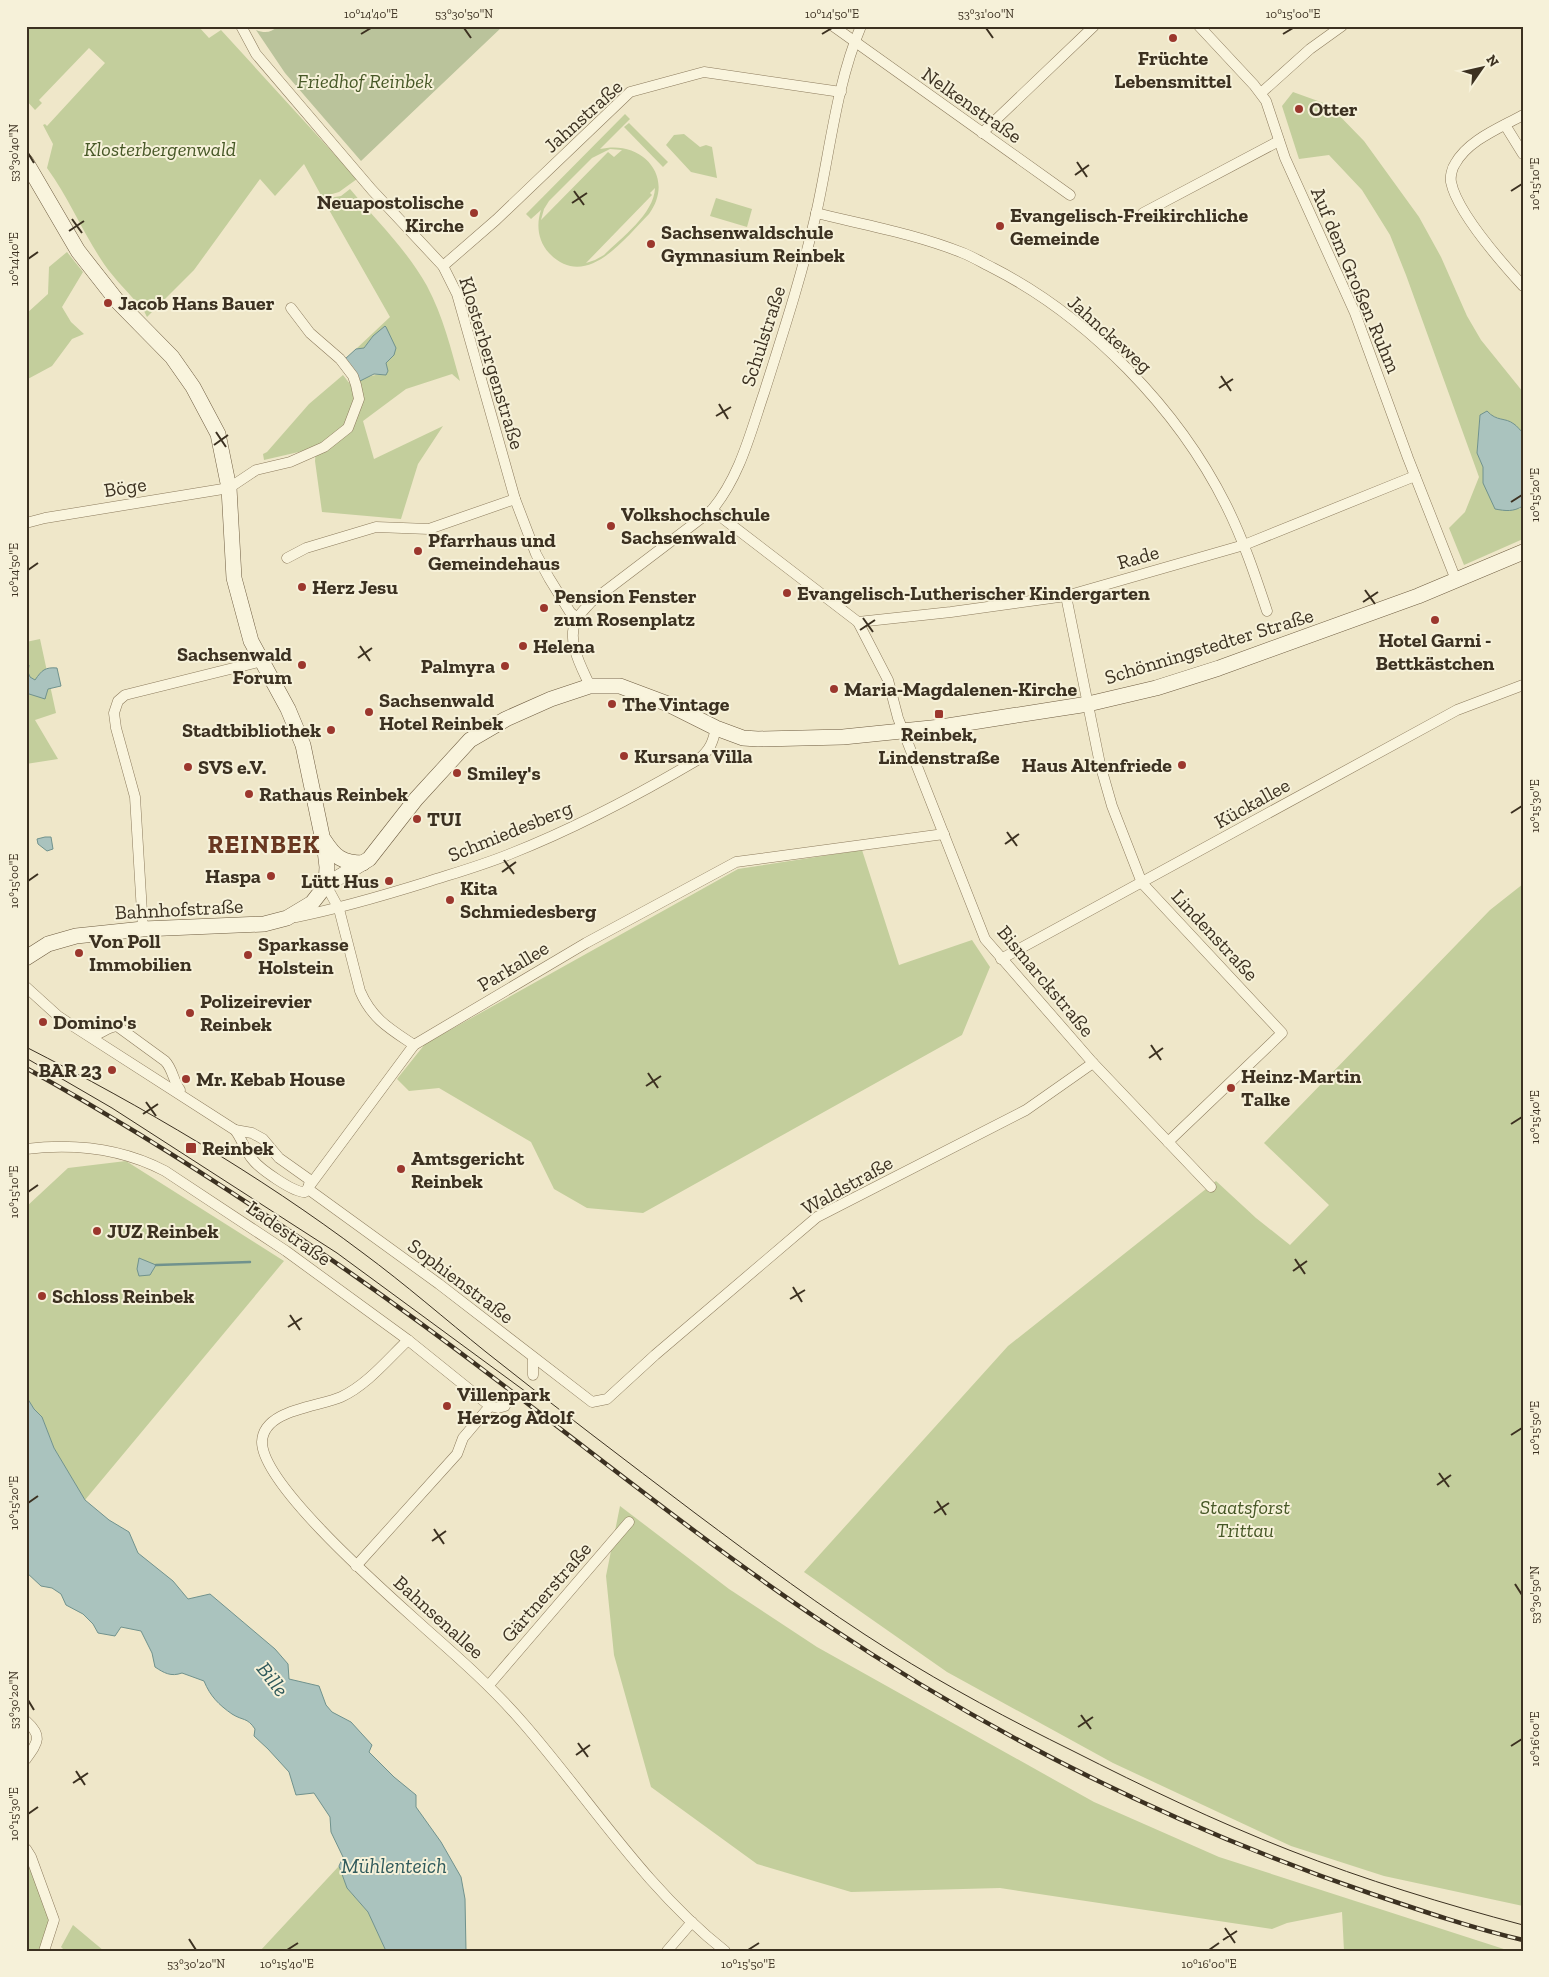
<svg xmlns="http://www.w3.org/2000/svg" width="1549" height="1977" font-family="'Zilla Slab',serif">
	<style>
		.green { fill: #c3ce9c; fill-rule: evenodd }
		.cemetery { fill: #bac39b }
		.water { fill: #aac3be; stroke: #70928d }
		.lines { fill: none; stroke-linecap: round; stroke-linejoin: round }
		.stream { stroke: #70928d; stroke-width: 2.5 }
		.street-casing { stroke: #8c7b5d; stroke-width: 11 }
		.secondary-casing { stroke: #6e5c40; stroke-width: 16 }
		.street { stroke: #f9f4dd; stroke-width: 10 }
		.secondary { stroke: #f9f4dd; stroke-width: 15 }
		.tram { stroke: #3c3121; stroke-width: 1 }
		.rail-casing { stroke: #3c3121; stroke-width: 4.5 }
		.rail { stroke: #f6f1d9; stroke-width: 2.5; stroke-dasharray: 8; stroke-linecap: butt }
		.ticks { fill: none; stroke: #3c3121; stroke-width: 2 }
		.poi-dot { fill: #9b372d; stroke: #f6f1d9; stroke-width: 2 }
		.labels { text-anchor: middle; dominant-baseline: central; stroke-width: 4; stroke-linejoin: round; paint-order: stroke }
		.poi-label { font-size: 20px; font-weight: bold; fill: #3c3121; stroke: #f6f1d9; text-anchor: start }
		.park-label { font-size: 20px; font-style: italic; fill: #475827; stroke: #f6f1d9 }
		.street-label { font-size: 20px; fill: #3c3121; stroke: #f6f1d9 }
		.water-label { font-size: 21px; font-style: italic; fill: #305a5c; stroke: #f6f1d9 }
		.district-label { font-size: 25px; font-weight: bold; letter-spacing: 1px; fill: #693720; stroke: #f6f1d9 }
		.neatline { fill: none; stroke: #3c3121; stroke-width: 2 }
		.ticks-label { font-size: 12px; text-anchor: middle; fill: #3c3121 }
	</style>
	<rect width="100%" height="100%" fill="#efe7c9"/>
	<!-- green -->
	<g class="green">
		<path d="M26,26h172l11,12 12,-8 136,149 -18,13 -17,5 -18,-33 -29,32 -15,-17 -66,91 -47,47 -3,-6c-13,-16 -29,-31 -40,-47 -21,-31 -35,-66 -57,-96l6,-24 -10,-19 2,-1 2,2 58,-63 -16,-15 -50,52 3,3 -7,7 -9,-10z"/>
		<polygon points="1293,92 1329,105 1364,141 1419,217 1441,257 1467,316 1481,340 1523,392 1523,433 1513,423 1492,416 1480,415 1477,453 1483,467 1483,483 1519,509 1523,506 1523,539 1464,565 1449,528 1465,512 1479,477 1406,275 1390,235 1362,190 1329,155 1299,159 1282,106"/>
		<path d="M625,114l5,5 -30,30c42,-10 76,28 49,65 -24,24 -63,78 -100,39 -11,-12 -13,-28 -8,-43l-10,9 -5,-5zM610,149l12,1 -8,7 -6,-5 -67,68 3,-11 5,-8 43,-43zM655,188c-1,26 -34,50 -51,67l-9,5 -9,3 66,-68 -2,-2z"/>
		<polygon points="629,123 668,162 663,167 624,127"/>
		<polygon points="684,134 700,147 706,145 712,147 717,178 691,172 666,145 674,135"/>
		<path d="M350,189c26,31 57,61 77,97 16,30 24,63 33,95l-8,-7 -46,15 -43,32 11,38 69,-33 -25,38 -17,55 -79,-7 -7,-51 1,-13 -52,12 -1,-6 4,-2 42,-48 34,-29 7,9c14,-4 20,-11 35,-9l3,-4 -2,-8 8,-8 -21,-19 -9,12 -8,1 34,-32 -66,-116 5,-3 12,-2z"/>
		<polygon points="716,198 752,209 747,227 710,216"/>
		<polygon points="67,252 83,272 62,307 71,322 84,334 72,339 52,366 26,380 26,314 48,294 49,267"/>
		<polygon points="40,639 56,713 35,720 58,759 26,764 26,642"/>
		<polygon points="862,850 899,965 972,940 990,967 962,1035 643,1213 587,1208 554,1189 531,1142 439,1088 409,1091 397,1079 425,1044 738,869"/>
		<polygon points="1523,884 1523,1906 1384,1876 1291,1846 1113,1763 947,1672 804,1572 1008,1346 1216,1181 1256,1218 1290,1245 1329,1205 1264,1143 1490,910"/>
		<polygon points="126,1161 284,1261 85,1500 54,1448 42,1417 34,1409 26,1396 26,1207 68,1168"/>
		<polygon points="620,1506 729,1589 817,1647 1094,1802 1219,1857 1510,1951 1344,1951 1342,1912 1287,1923 1272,1929 1000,1888 851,1892 757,1864 651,1787 614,1655 606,1576"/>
		<polygon points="26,1856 49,1921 39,1951 26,1951"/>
		<polygon points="339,1866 347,1888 368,1912 386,1951 260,1951"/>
		<polygon points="73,1925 104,1951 65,1951 61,1947"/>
	</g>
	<!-- cemetery -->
	<path class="cemetery" d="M279,26h224l-142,135 -76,-88 -29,-43c10,4 15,2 23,-4z"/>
	<!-- water -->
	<g class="water">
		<polygon points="385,326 386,327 396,348 394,355 386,363 388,371 386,375 374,374 360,381 345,359 356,349 364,348 373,336"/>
		<path d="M1487,411c10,11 18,6 27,13 3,2 6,6 9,9v73c-10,6 -17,5 -28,3l-12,-26v-16l-6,-14 3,-38z"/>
		<path d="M29,665l-1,7 2,5 5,3c7,-10 10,-13 22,-12l4,18 -13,3 -3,10 -19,-6v-27z"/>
		<polygon points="45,837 51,837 53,849 47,851 38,844 37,839"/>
		<polygon points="139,1258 156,1265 150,1275 139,1276 137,1269"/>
		<path d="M26,1396l8,13 8,8 12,31 31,52 24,20 20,12 9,21 35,28 15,18 22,-5 65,55 13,15 1,15 30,7 7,19 6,7 19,10 21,23 -3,7 25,25 22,18v12l25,35 20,35 4,22 1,52h-80l-18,-39 -21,-24 -8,-22 4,-9 -12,-25 -1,-15 -16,-24 -18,2 -7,-23 -21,-23 -14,-13 1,-7c-8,-12 -12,-8 -23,-15 -13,-9 -22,-18 -28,-33l-22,-8c-11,4 -18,0 -27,-6l-3,-14 -11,-22 -20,-4 -6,9 -17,-3 -5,-9 -10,-10 -17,-9 -5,-11 -9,-6 -11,-2 -15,-14z"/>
	</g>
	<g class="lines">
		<!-- stream -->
		<polyline class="stream" points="156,1265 250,1262"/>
		<!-- street casing -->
		<g class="street-casing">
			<g id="street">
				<polyline points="241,26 256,54 372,190 443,266 457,294 515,499 536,554 549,578 570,612 577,618"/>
				<polyline points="833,26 1070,195"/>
				<polyline points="1199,26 1254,85 1266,101 1285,158 1355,313 1408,458 1456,580"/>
				<polyline points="1261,93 1310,49 1342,26"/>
				<path d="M1523,115c-23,13 -55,25 -68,49 -3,4 -5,13 -4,18 6,30 51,81 72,104"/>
				<polyline points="1505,125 1523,154"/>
				<polyline points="982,133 1094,26"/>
				<path d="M816,213c49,12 100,21 147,40 10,4 20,10 30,15 96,49 185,141 233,237 17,34 29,70 41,106"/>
				<polyline points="1143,213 1279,141"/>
				<polyline points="443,266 496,220 630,92 704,72 841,92"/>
				<polyline points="712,510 858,622 888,680 898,718 985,939 1093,1063 1211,1187"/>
				<polyline points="26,523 45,518 229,488 256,470 290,462 324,447 348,428 359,399 356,385 353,376 340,359 310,333 291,308"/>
				<polyline points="287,558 306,548 376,527 429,529 515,499"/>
				<polyline points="1066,596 1100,764 1112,806 1142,883 1282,1033 1168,1142"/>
				<polyline points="858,622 951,612 1066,596 1244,545 1415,476"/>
				<path d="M590,686c-8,-18 -24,-45 -14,-65 3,-7 10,-13 15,-19l121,-92c28,-34 38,-76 52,-117 19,-60 38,-118 52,-179 14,-62 20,-129 45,-188"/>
				<path d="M326,885l13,24 21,82c12,28 30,38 54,54"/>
				<path d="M296,917c46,-9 86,-21 131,-35 28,-9 56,-17 83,-28 66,-26 128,-59 189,-95 11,-9 14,-17 17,-31"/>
				<polyline points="143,929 135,797 116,728 114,713 118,701 125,695 262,661"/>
				<polyline points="1001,959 1457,710 1523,685"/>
				<path d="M26,987l32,29 15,10 162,104c7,9 10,21 18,30 7,9 41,33 52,32l109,-147 172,-102 150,-81 208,-28"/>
				<path d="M88,1035c12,2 17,-8 29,-9l48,35c8,8 8,20 15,29"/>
				<polyline points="235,1130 252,1133 263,1139 279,1158 310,1180 308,1189"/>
				<path d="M26,1149c49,-6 95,-1 139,22l121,80 122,89 82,66 8,2 7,-2"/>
				<polyline points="308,1189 439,1284 592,1402 607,1399 655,1355 817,1217 1026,1110 1093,1063"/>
				<path d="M408,1340c-20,19 -41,45 -67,57 -22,10 -78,12 -79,45 0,44 130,156 164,187 34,30 68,60 98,95 66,76 121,164 201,227"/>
				<polyline points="533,1358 533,1375"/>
				<polyline points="356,1566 457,1454 463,1438 490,1406"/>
				<polyline points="489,1685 629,1522"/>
				<path d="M26,1721c17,15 12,21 0,38"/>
				<polyline points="26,1849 31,1857 54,1920 44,1951"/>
				<polyline points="667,1951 692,1922"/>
			</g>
		</g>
		<!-- secondary casing -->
		<g class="secondary-casing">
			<g id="secondary">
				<polyline points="26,162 78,251 118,302 172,357 193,387 218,434 229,488 234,578 251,641 288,709 303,745 325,850 327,867 326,885"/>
				<path d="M324,840c11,17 18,23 39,23"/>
				<polyline points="26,958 48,944 76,936 143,929 264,924 287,918 312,903 326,885 369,859 416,799 470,740 506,719 551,699 590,686 620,686 668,704 716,728 743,738 758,739 843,737 941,727 1088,704 1156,688 1219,668 1418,596 1523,552"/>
			</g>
		</g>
		<!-- street -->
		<use href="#street" class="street"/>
		<!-- secondary -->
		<use href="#secondary" class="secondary"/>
		<!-- tram -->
		<g class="tram">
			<path d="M26,1047c117,60 232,127 337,206 42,31 82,66 123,99 69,55 139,108 209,161 63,47 127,95 194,137 59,37 121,70 184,101 71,36 142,70 216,99 76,30 155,54 234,75"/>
			<polyline points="26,1058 112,1108 337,1253 537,1400"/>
		</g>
		<!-- rail casing -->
		<g class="rail-casing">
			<path id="rail" d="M26,1068c138,77 270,164 397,257 134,98 262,205 401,298 170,114 354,205 548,271 50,17 100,34 151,46"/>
		</g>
		<!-- rail -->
		<use href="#rail" class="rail"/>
	</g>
	<!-- ticks -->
	<path class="ticks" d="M464,28l7,10M986,28l7,10M361,34l10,-6M822,34l10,-6M1283,34l10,-6M28,153l6,10M1077,162l10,15M1075,175l14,-10M574,191l10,14M1511,191l11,-7M572,203l15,-10M72,219l10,14M69,231l15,-10M28,259l10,-7M1221,376l10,15M1219,388l14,-9M719,404l9,15M716,416l15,-9M216,432l10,15M214,445l14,-10M1511,502l11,-7M28,570l10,-7M1365,590l10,14M1363,602l15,-10M863,618l10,14M860,630l15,-10M360,646l10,15M358,658l14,-10M1511,813l11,-7M1007,832l10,14M1005,844l14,-10M504,860l10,14M502,872l14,-10M28,881l10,-7M1151,1045l10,15M1149,1058l14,-10M648,1073l10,15M646,1086l15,-10M146,1102l10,14M143,1114l15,-10M1511,1124l11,-7M28,1192l10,-7M1295,1259l10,15M1293,1271l14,-10M793,1287l9,15M790,1299l15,-9M290,1315l10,15M288,1327l14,-9M1511,1435l11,-7M1439,1473l10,14M1437,1485l14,-10M937,1501l9,14M28,1503l10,-7M934,1513l15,-10M434,1529l10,15M432,1541l14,-10M1515,1584l7,11M28,1700l6,10M1081,1715l10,14M1078,1727l15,-10M578,1743l10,14M1511,1746l11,-7M576,1755l14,-10M76,1771l9,14M73,1783l15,-10M28,1814l10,-7M1225,1928l10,15M189,1939l7,11M1223,1940l14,-9M287,1950l11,-7M748,1950l11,-7M1209,1950l10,-7"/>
	<!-- markers -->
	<g class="poi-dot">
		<circle cx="1173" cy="38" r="5"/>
		<circle cx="1299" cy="109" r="5"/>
		<circle cx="474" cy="213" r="5"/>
		<circle cx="1000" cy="226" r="5"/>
		<circle cx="651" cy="244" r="5"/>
		<circle cx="108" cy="303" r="5"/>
		<circle cx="611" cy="526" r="5"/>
		<circle cx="418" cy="551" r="5"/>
		<circle cx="302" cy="587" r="5"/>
		<circle cx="787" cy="593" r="5"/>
		<circle cx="544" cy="608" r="5"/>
		<circle cx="1435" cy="620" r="5"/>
		<circle cx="523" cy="646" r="5"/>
		<circle cx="302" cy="665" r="5"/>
		<circle cx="505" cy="666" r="5"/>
		<circle cx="834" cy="689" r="5"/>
		<circle cx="612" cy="704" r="5"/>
		<circle cx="369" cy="712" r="5"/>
		<rect x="934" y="709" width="10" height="10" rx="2.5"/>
		<circle cx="331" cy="730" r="5"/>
		<circle cx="624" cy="756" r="5"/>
		<circle cx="1182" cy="765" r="5"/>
		<circle cx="188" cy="767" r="5"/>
		<circle cx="457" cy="773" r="5"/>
		<circle cx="249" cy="794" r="5"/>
		<circle cx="417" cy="819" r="5"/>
		<circle cx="271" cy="876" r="5"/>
		<circle cx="389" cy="881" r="5"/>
		<circle cx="450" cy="900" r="5"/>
		<circle cx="79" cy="953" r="5"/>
		<circle cx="248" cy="955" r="5"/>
		<circle cx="190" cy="1013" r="5"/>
		<circle cx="43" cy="1022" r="5"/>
		<circle cx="112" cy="1070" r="5"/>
		<circle cx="186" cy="1079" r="5"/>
		<circle cx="1231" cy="1088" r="5"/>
		<rect x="185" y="1142" width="12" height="12" rx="2.5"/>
		<circle cx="401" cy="1169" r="5"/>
		<circle cx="97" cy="1231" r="5"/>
		<circle cx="42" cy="1296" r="5"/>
		<circle cx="447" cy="1406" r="5"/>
	</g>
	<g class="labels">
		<!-- poi labels -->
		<g class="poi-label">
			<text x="1173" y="58" text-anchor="middle">Früchte<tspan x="1173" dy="23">Lebensmittel</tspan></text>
			<text x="1309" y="109">Otter</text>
			<text x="464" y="202" text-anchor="end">Neuapostolische<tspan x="464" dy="23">Kirche</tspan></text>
			<text x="1010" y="215">Evangelisch-Freikirchliche<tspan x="1010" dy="23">Gemeinde</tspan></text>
			<text x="661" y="232">Sachsenwaldschule<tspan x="661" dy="23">Gymnasium Reinbek</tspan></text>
			<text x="118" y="303">Jacob Hans Bauer</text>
			<text x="621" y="514">Volkshochschule<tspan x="621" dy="23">Sachsenwald</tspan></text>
			<text x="428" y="540">Pfarrhaus und<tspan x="428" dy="23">Gemeindehaus</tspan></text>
			<text x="312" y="587">Herz Jesu</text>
			<text x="797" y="593">Evangelisch-Lutherischer Kindergarten</text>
			<text x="554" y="596">Pension Fenster<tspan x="554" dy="23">zum Rosenplatz</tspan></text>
			<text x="1435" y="640" text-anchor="middle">Hotel Garni -<tspan x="1435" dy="23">Bettkästchen</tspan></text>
			<text x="533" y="646">Helena</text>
			<text x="292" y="654" text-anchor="end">Sachsenwald<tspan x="292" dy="23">Forum</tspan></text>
			<text x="495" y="666" text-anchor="end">Palmyra</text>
			<text x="844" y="689">Maria-Magdalenen-Kirche</text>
			<text x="379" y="700">Sachsenwald<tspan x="379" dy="23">Hotel Reinbek</tspan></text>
			<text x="622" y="704">The Vintage</text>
			<text x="321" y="730" text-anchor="end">Stadtbibliothek</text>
			<text x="939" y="734" text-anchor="middle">Reinbek,<tspan x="939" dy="23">Lindenstraße</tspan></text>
			<text x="634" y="756">Kursana Villa</text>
			<text x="1172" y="765" text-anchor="end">Haus Altenfriede</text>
			<text x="198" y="767">SVS e.V.</text>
			<text x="467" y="773">Smiley's</text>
			<text x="259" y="794">Rathaus Reinbek</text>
			<text x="427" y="819">TUI</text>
			<text x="261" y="876" text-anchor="end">Haspa</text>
			<text x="379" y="881" text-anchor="end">Lütt Hus</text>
			<text x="460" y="888">Kita<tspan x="460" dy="23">Schmiedesberg</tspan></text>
			<text x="89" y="941">Von Poll<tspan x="89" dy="23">Immobilien</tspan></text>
			<text x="258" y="944">Sparkasse<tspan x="258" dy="23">Holstein</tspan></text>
			<text x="200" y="1001">Polizeirevier<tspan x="200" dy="23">Reinbek</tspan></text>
			<text x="53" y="1022">Domino's</text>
			<text x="102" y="1070" text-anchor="end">BAR 23</text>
			<text x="1241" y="1076">Heinz-Martin<tspan x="1241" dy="23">Talke</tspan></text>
			<text x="196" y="1079">Mr. Kebab House</text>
			<text x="202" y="1148">Reinbek</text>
			<text x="411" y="1158">Amtsgericht<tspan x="411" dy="23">Reinbek</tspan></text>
			<text x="107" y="1231">JUZ Reinbek</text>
			<text x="52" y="1296">Schloss Reinbek</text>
			<text x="457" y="1394">Villenpark<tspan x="457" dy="23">Herzog Adolf</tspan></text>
		</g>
		<!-- park labels -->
		<g class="park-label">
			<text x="365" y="81">Friedhof Reinbek</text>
			<text x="160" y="149">Klosterbergenwald</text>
			<text x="1245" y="1507">Staatsforst<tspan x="1245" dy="23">Trittau</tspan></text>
		</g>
		<!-- street labels -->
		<g class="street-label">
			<text transform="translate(972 105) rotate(35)">Nelkenstraße</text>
			<text transform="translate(583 116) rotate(-42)">Jahnstraße</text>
			<text transform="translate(1356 280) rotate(67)">Auf dem Großen Ruhm</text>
			<text transform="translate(1110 334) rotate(42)">Jahnckeweg</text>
			<text transform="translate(763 336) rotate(-72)">Schulstraße</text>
			<text transform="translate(492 363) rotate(73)">Klosterbergenstraße</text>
			<text transform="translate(125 487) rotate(-9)">Böge</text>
			<text transform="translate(1138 557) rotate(-16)">Rade</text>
			<text transform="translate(1209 646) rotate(-17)">Schönningstedter Straße</text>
			<text transform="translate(1252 803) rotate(-29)">Kückallee</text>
			<text transform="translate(510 831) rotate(-22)">Schmiedesberg</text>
			<text transform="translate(179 909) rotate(-3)">Bahnhofstraße</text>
			<text transform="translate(1215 935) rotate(47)">Lindenstraße</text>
			<text transform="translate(513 966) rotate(-31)">Parkallee</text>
			<text transform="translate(1046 981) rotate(50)">Bismarckstraße</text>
			<text transform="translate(847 1185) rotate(-29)">Waldstraße</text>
			<text transform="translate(289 1233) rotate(35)">Ladestraße</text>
			<text transform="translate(461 1281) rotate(37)">Sophienstraße</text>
			<text transform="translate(546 1592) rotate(-49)">Gärtnerstraße</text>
			<text transform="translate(439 1617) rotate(42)">Bahnsenallee</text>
		</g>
		<!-- water labels -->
		<g class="water-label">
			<text transform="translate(273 1679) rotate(52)">Bille</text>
			<text x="394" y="1865">Mühlenteich</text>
		</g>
		<!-- district labels -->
		<g class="district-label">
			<text x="264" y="844">REINBEK</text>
		</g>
	</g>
	<!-- border -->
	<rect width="1549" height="1977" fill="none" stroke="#f6f1d9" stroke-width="55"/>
	<!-- north arrow -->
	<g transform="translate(1482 68) rotate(56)" stroke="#f6f1d9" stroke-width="4" paint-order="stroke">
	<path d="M0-4L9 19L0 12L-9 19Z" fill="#3c3121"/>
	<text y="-8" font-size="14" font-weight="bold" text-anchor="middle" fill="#3c3121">N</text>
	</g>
	<rect x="28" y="28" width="1494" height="1922" class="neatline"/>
	<g class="ticks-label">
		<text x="371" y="18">10°14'40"E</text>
		<text x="464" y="18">53°30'50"N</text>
		<text x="832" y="18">10°14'50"E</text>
		<text x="986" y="18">53°31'00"N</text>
		<text x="1293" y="18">10°15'00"E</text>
		<text transform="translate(14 153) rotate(-90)" y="4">53°30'40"N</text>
		<text transform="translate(1535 184) rotate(-90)" y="4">10°15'10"E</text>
		<text transform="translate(14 259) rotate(-90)" y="4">10°14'40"E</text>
		<text transform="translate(1535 495) rotate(-90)" y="4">10°15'20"E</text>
		<text transform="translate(14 570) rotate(-90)" y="4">10°14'50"E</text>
		<text transform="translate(1535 806) rotate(-90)" y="4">10°15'30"E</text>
		<text transform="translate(14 881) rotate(-90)" y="4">10°15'00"E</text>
		<text transform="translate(1535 1117) rotate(-90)" y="4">10°15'40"E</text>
		<text transform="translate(14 1192) rotate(-90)" y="4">10°15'10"E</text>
		<text transform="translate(1535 1428) rotate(-90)" y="4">10°15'50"E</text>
		<text transform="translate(14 1503) rotate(-90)" y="4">10°15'20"E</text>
		<text transform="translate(1535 1595) rotate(-90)" y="4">53°30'50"N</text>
		<text transform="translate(14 1700) rotate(-90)" y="4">53°30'20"N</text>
		<text transform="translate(1535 1739) rotate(-90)" y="4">10°16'00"E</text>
		<text transform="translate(14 1814) rotate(-90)" y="4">10°15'30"E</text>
		<text x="196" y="1968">53°30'20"N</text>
		<text x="287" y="1968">10°15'40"E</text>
		<text x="748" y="1968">10°15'50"E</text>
		<text x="1209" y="1968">10°16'00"E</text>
	</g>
</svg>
